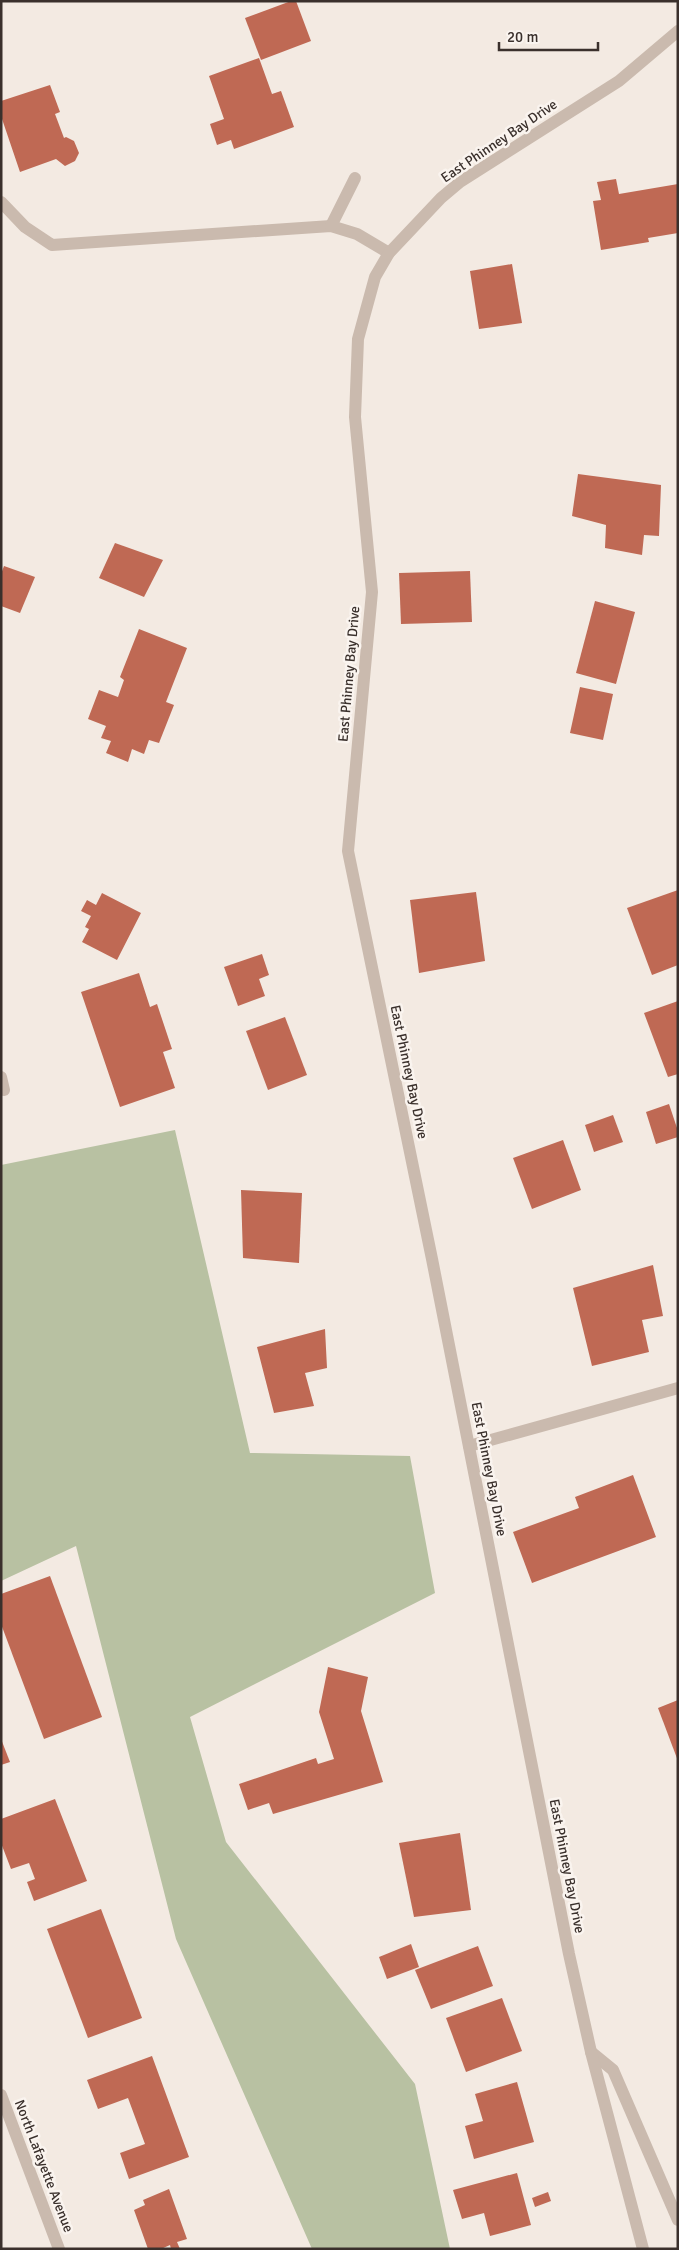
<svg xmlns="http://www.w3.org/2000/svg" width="679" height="2250" font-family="Signika,sans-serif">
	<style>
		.green { fill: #b8c1a2 }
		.building { fill: #bf6954 }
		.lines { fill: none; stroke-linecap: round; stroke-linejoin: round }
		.service { stroke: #cabaae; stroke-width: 12 }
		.minor { stroke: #cabaae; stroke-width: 12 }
		.tertiary { stroke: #cabaae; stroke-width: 12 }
		.labels { text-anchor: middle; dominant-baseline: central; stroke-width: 5; stroke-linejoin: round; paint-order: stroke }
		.street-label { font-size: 14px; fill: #3a302c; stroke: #faf4ef }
	</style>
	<rect width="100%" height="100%" fill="#f3eae2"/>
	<!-- green -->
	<polygon class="green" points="175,1130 250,1453 410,1456 435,1593 190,1717 226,1842 415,2084 450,2249 312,2249 176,1939 76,1546 1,1581 1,1165"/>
	<!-- building -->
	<g class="building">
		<polygon points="291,1 296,1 311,41 261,60 245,18"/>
		<polygon points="259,58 272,94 281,91 294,127 234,149 231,140 217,145 210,124 224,119 209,76"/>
		<polygon points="50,85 60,112 55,114 64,138 66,137 74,141 79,153 75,161 65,166 56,159 20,172 1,116 1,101"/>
		<polygon points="616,179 619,194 678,184 678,233 648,238 649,242 601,250 593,201 601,200 597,182"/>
		<polygon points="512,264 522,323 479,329 470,271"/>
		<polygon points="578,474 661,485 659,536 644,535 642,555 605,548 606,525 572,516"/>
		<polygon points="115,543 163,560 144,597 99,578"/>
		<polygon points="4,566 35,577 20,613 1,606 1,574"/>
		<polygon points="470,571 472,622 401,624 399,573"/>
		<polygon points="595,601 635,612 616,684 576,673"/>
		<polygon points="139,629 187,648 166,702 174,705 159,743 149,740 144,754 132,749 128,762 106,753 111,741 101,738 106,726 88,719 99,690 118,697 124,680 120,677"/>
		<polygon points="580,687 613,694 603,740 570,733"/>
		<polygon points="678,890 678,965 652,975 627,908"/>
		<polygon points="476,892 485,961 419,973 410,900"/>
		<polygon points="102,893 141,913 117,960 82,942 89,929 85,927 91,916 81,911 87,900 96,905"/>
		<polygon points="262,954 269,975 259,979 265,996 238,1006 224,967"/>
		<polygon points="139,973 150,1007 157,1004 172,1049 163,1052 175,1088 120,1107 81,992"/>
		<polygon points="678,1001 678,1074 668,1077 644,1013"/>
		<polygon points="285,1017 307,1075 268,1090 246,1031"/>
		<polygon points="669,1104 678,1131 678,1137 656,1144 646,1112"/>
		<polygon points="613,1115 623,1142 594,1152 585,1125"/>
		<polygon points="563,1140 581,1190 532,1209 513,1158"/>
		<polygon points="241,1190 302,1193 299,1263 243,1258"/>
		<polygon points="653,1265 663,1316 642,1320 649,1352 592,1366 573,1288"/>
		<polygon points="325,1329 327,1368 305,1373 314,1406 274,1413 257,1347"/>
		<polygon points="633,1475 656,1537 532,1583 513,1532 579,1508 575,1497"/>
		<polygon points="50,1576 102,1717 44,1739 1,1624 1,1594"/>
		<polygon points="328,1667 368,1677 361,1711 383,1782 273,1814 269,1803 248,1810 239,1784 316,1758 318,1764 334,1759 319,1712"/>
		<polygon points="678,1700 678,1761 658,1708"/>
		<polygon points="1,1739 10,1762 1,1765"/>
		<polygon points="55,1799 87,1881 34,1901 27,1882 35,1879 29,1863 11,1869 1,1843 1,1819"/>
		<polygon points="460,1833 471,1910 414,1917 399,1843"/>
		<polygon points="101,1909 142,2018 88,2038 47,1929"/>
		<polygon points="411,1944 419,1967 387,1979 379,1957"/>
		<polygon points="478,1946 493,1986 431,2009 415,1970"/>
		<polygon points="502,1998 522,2051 466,2072 446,2018"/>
		<polygon points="152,2056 189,2157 129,2179 120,2153 145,2144 128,2098 98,2109 87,2080"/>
		<polygon points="517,2082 534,2142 474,2159 465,2126 483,2121 475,2094"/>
		<polygon points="517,2173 531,2225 490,2236 484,2213 462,2219 453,2190"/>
		<polygon points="169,2189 187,2239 177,2242 180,2249 171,2249 170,2245 161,2249 148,2249 134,2210 145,2205 143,2200"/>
		<polygon points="548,2192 551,2201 535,2207 532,2198"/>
	</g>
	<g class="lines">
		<!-- service -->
		<g class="service">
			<polyline points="1,202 25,227 52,245 331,226 357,234 389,253"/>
			<polyline points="331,226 355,178"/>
			<polyline points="469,1446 678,1388"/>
			<polyline points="591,2052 613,2070 678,2220"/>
		</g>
		<!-- minor -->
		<g class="minor">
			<polyline points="1,1077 4,1090"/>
			<polyline points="1,2095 59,2249"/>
		</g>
		<!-- tertiary -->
		<polyline class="tertiary" points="643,2249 591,2052 569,1954 432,1259 348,851 372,592 355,417 358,339 375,277 389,253 441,198 460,182 619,81 678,31"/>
	</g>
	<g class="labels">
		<!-- street labels -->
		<g class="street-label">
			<text transform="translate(499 141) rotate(-34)">East Phinney Bay Drive</text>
			<text transform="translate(349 674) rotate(-85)">East Phinney Bay Drive</text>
			<text transform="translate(409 1072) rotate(78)">East Phinney Bay Drive</text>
			<text transform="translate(489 1469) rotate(79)">East Phinney Bay Drive</text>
			<text transform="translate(567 1866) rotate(79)">East Phinney Bay Drive</text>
			<text transform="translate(44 2166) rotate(69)">North Lafayette Avenue</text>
		</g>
	</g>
	<!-- border -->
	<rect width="679" height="2250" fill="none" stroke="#3a302c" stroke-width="5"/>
	<!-- scale -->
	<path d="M499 42v8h99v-8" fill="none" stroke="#3a302c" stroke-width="2.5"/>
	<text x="507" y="42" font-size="15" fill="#3a302c" stroke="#faf4ef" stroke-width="4" paint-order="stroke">20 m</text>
</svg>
